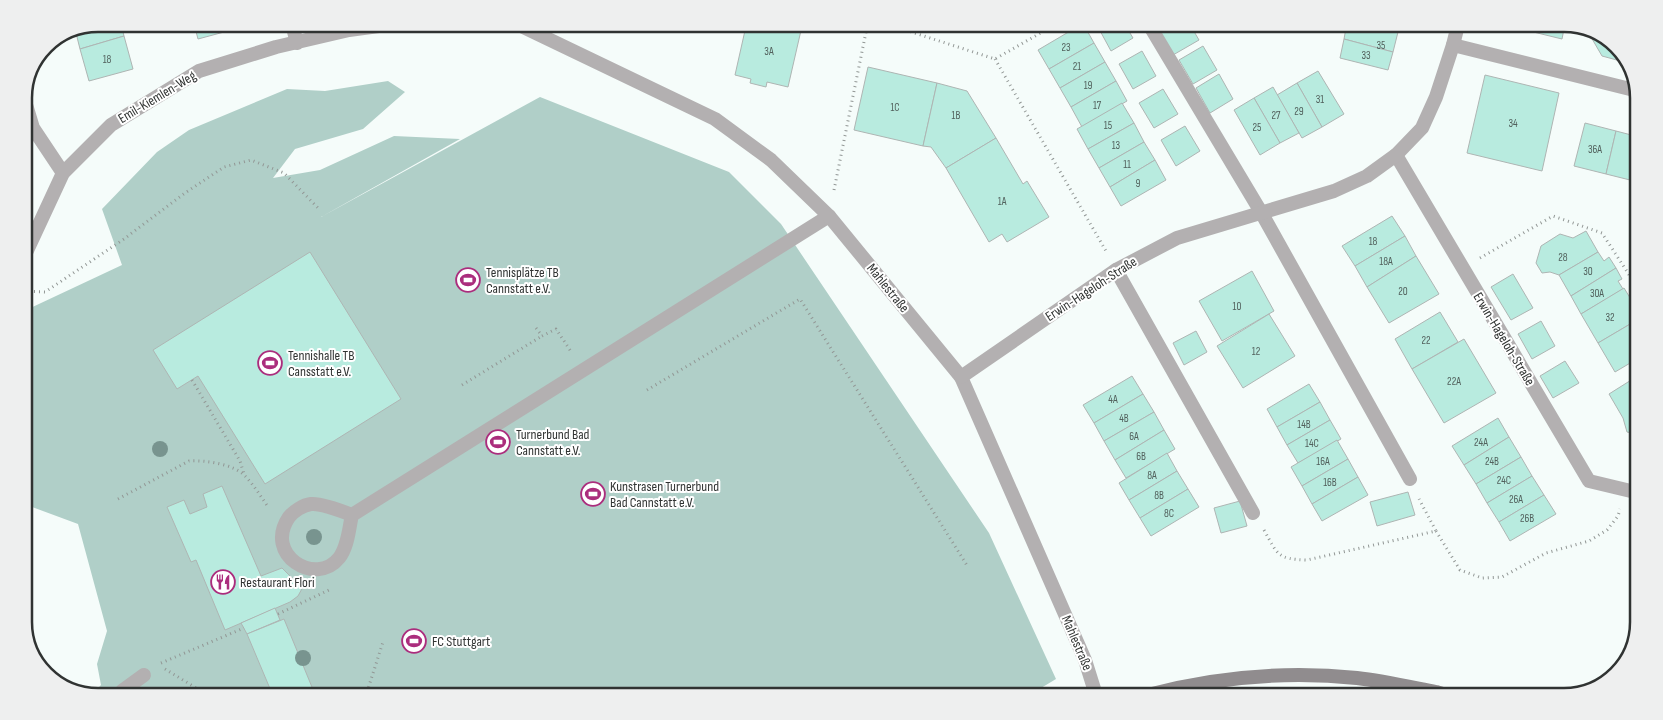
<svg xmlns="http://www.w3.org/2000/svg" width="1663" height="720" font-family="'Sofia Sans Condensed',sans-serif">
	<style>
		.green { fill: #b0cfc8 }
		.building { fill: #b8ebdf; stroke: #aeb5b3 }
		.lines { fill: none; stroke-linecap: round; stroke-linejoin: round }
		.path { stroke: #929795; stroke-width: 3; stroke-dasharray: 1 4; stroke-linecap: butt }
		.service { stroke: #b3b0b1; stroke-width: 14 }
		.minor { stroke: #b3b0b1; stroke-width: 14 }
		.secondary { stroke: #908c8e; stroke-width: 14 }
		.tree { fill: #78948f }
		.labels { text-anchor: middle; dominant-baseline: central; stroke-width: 4; stroke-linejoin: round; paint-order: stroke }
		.number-label { font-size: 11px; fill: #52615d }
		.street-label { font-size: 14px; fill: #303332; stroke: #fff }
		.poi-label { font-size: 14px; fill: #303332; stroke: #fff; text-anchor: start }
		.rim { fill: none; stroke: #303332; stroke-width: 2.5 }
	</style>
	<rect width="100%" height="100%" fill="#f5fcfa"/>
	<!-- green -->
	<polygon class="green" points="388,81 405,92 363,129 295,149 273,178 320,170 394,136 460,139 321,217 540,97 729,172 781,224 989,533 1056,679 1031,694 95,691 101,685 97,664 107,631 78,524 24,504 24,311 122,265 102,209 157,152 189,130 287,89 325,91"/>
	<!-- building -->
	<g class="building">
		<polygon points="98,24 121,24 124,36 80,49 76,33"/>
		<polygon points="194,24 254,24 198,39"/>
		<polygon points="746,26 802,26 788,87 767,82 766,87 750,83 751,79 735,75"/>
		<polygon points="1077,27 1085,27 1094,43 1049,69 1038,50"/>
		<polygon points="1098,27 1127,28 1133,38 1111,51"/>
		<polygon points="1165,28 1192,28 1199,40 1173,55 1160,31"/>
		<polygon points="1346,28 1387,29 1398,32 1393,52 1344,39"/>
		<polygon points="1521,29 1564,29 1562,39"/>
		<polygon points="1593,29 1624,53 1628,63 1602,56 1591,37"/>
		<polygon points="124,36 133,69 89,81 80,49"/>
		<polygon points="1344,39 1393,52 1388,70 1340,58"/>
		<polygon points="1094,43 1105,62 1060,88 1049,69"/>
		<polygon points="1203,46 1217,70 1193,84 1179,60"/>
		<polygon points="1142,51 1156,76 1133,89 1119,64"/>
		<polygon points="1105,62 1116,81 1071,107 1060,88"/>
		<polygon points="868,67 937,83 923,146 854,130"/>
		<polygon points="1318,71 1344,114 1322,127 1297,83"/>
		<polygon points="1219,74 1233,99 1210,113 1196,88"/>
		<polygon points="1485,75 1559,93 1542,171 1467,153"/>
		<polygon points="1116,81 1127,101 1082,127 1071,107"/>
		<polygon points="937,83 967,91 996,138 946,168 931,147 923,146"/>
		<polygon points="1297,83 1322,127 1302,138 1277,95"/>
		<polygon points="1273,87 1299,133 1280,143 1254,98"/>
		<polygon points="1163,89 1178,114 1154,128 1139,103"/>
		<polygon points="1254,98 1280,143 1260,155 1234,110"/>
		<polygon points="1122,103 1134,123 1088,149 1077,129"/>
		<polygon points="1134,123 1144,142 1099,168 1088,149"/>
		<polygon points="1585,123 1616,131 1606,174 1574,166"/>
		<polygon points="1185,126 1200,151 1176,166 1161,140"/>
		<polygon points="1616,131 1639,137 1638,182 1606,174"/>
		<polygon points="996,138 1023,184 1027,181 1049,217 1007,242 1002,234 989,242 946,168"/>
		<polygon points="1144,142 1155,160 1110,187 1099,168"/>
		<polygon points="1155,160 1166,180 1121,206 1110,187"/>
		<polygon points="1392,216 1405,236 1355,266 1342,246"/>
		<polygon points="1586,231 1598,252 1559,275 1550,272 1542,273 1536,263 1541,246 1560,234 1573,238"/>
		<polygon points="1405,236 1416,256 1367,287 1355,266"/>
		<polygon points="310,252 401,399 265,484 198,376 177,389 153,350"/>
		<polygon points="1598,252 1604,261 1609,257 1616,268 1571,296 1559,275"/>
		<polygon points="1416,256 1439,294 1389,323 1367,287"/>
		<polygon points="1616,268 1622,279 1618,281 1623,289 1581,314 1571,296"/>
		<polygon points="1252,271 1274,311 1222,341 1199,301"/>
		<polygon points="1513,274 1533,308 1511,320 1491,287"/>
		<polygon points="1624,288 1637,309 1637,320 1598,343 1581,314"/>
		<polygon points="1440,312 1458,342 1412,369 1395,339"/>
		<polygon points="1269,314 1295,356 1243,388 1217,346"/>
		<polygon points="1637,320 1637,359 1615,372 1598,343"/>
		<polygon points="1541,321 1555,346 1532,359 1518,334"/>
		<polygon points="1196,331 1207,352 1184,365 1173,343"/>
		<polygon points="1464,339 1496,393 1444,423 1412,369"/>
		<polygon points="1565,361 1579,383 1553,398 1540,376"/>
		<polygon points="1132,376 1143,394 1094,423 1083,405"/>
		<polygon points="1636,377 1636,434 1627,432 1623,418 1609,394"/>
		<polygon points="1309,384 1320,402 1277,427 1267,409"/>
		<polygon points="1143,394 1154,412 1104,441 1094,423"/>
		<polygon points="1320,402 1330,420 1287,445 1277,427"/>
		<polygon points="1154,412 1164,430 1115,460 1104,441"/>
		<polygon points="1498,418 1509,437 1464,465 1452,446"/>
		<polygon points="1330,420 1341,439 1298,463 1287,445"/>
		<polygon points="1164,430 1175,449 1126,478 1115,460"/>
		<polygon points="1509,437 1521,457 1476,484 1464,465"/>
		<polygon points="1337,440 1348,459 1302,486 1291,467"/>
		<polygon points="1167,453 1177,471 1129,500 1119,483"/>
		<polygon points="1521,457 1532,476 1487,503 1476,484"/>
		<polygon points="1348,459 1358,477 1312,504 1302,486"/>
		<polygon points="1177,471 1188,489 1140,518 1129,500"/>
		<polygon points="1532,476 1544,495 1499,522 1487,503"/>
		<polygon points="1358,477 1368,495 1322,521 1312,504"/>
		<polygon points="222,486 261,576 282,568 292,578 304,585 298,596 290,602 225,630 196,560 191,562 167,507 184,500 190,514 207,507 203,494"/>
		<polygon points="1188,489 1199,507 1151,536 1140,518"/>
		<polygon points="1408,492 1415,515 1377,526 1370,502"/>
		<polygon points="1544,495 1556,514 1510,541 1499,522"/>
		<polygon points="1240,501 1247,526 1221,533 1214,508"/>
		<polygon points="275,608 280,620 247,634 241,623"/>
		<polygon points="284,619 314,692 271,691 247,634"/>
	</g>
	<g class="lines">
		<!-- path -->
		<g class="path">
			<polyline points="896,27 995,59 1051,27"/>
			<polyline points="995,59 1106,251"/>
			<polyline points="834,190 867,27"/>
			<polyline points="1480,258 1553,216 1602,233 1637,287"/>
			<polyline points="24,291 45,292 124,239 185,193 224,167 251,160 284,173 319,209"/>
			<polyline points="536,328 542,336 556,329 572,353"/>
			<polyline points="192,380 240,461 244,474"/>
			<polyline points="462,385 542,336"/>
			<polyline points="647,390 800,299 968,567"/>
			<path d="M118,499l71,-38c16,-1 45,3 56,15 9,9 16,21 24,32"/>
			<path d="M1264,530c14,25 13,29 43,30l129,-29 -17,-32"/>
			<polyline points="1436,531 1460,570 1482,578 1502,577 1546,553 1589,541 1607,530 1618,516 1620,509"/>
			<polyline points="278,614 329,590"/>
			<polyline points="161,663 244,628"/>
			<polyline points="165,669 201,691"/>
			<polyline points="367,692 383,642"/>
			<polyline points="423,692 429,692"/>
		</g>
		<!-- service -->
		<g class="service">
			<polyline points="292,24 297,43"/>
			<polyline points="1151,28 1261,212 1410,479"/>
			<polyline points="1453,45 1638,91"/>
			<polyline points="24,98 33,128 63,173"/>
			<polyline points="1396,155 1589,481 1635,492"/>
			<polyline points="1116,270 1253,513"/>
			<path d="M352,515c-10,-4 -30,-12 -41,-11 -8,1 -17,7 -22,13 -26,38 27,70 50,41 9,-11 10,-30 13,-43l477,-299"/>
			<polyline points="122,691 144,675"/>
		</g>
		<!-- minor -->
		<g class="minor">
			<polyline points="519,25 715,119 771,160 829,216 961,377 1085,660 1096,695"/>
			<polyline points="24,257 63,173 111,125 199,71 276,47 349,30 386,25"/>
			<polyline points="961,377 1116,270 1177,238 1334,191 1367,176 1396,155 1422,128 1436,97 1453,45 1457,29"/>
		</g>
		<!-- secondary -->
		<path class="secondary" d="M1148,695c68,-18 139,-24 209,-17 26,3 53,9 79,14l13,4"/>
	</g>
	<!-- trees -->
	<g class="tree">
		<circle cx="160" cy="449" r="8"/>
		<circle cx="314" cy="537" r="8"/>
		<circle cx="303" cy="658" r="8"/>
	</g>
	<!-- icons -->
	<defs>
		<g id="stadium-ring" transform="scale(1.25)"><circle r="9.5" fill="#fff" stroke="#ab2d7d" stroke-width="1.5"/><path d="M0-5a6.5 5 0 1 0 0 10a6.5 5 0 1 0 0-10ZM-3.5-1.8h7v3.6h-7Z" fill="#ab2d7d"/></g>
		<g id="restaurant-ring" transform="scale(1.25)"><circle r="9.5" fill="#fff" stroke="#ab2d7d" stroke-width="1.5"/><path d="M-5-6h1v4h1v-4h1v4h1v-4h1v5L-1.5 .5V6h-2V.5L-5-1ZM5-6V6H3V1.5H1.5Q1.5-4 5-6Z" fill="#ab2d7d"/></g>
	</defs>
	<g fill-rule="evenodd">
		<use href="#stadium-ring" x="468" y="280"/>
		<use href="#stadium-ring" x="270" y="363"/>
		<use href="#stadium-ring" x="498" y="442"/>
		<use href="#stadium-ring" x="593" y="494"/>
		<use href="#restaurant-ring" x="223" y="582"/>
		<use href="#stadium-ring" x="414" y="641"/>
	</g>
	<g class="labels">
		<!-- number labels -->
		<g class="number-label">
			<text x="1381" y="45">35</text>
			<text x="1066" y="47">23</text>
			<text x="769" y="51">3A</text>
			<text x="1366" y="55">33</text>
			<text x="107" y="59">18</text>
			<text x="1077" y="66">21</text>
			<text x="1088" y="85">19</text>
			<text x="1320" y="99">31</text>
			<text x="1097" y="105">17</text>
			<text x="895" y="107">1C</text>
			<text x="1299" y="111">29</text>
			<text x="956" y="115">1B</text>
			<text x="1276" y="115">27</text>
			<text x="1513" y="123">34</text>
			<text x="1108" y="125">15</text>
			<text x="1257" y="127">25</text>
			<text x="1116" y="145">13</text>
			<text x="1595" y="149">36A</text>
			<text x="1127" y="164">11</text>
			<text x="1138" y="183">9</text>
			<text x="1002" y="201">1A</text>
			<text x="1373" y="241">18</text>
			<text x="1563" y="257">28</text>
			<text x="1386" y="261">18A</text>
			<text x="1588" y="271">30</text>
			<text x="1403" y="291">20</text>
			<text x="1597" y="293">30A</text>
			<text x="1237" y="306">10</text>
			<text x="1610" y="317">32</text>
			<text x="1426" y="340">22</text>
			<text x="1256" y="351">12</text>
			<text x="1454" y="381">22A</text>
			<text x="1113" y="399">4A</text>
			<text x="1124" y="418">4B</text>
			<text x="1304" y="424">14B</text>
			<text x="1134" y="436">6A</text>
			<text x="1481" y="442">24A</text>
			<text x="1312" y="443">14C</text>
			<text x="1141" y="456">6B</text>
			<text x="1323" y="461">16A</text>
			<text x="1492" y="461">24B</text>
			<text x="1152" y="475">8A</text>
			<text x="1504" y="480">24C</text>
			<text x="1330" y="482">16B</text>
			<text x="1159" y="495">8B</text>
			<text x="1516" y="499">26A</text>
			<text x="1169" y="513">8C</text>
			<text x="1527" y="518">26B</text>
		</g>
		<!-- street labels -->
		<g class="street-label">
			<text transform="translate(157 97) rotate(-31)">Emil-Kiemlen-Weg</text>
			<text transform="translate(888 288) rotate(51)">Mahlestraße</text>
			<text transform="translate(1091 289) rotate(-33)">Erwin-Hageloh-Straße</text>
			<text transform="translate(1504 339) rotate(59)">Erwin-Hageloh-Straße</text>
			<text transform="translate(1077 643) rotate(67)">Mahlestraße</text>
		</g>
		<!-- poi labels -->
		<g class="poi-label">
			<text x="486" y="272">Tennisplätze TB<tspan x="486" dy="16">Cannstatt e.V.</tspan></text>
			<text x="288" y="355">Tennishalle TB<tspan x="288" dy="16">Cansstatt e.V.</tspan></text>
			<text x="516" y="434">Turnerbund Bad<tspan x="516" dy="16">Cannstatt e.V.</tspan></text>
			<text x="610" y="486">Kunstrasen Turnerbund<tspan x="610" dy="16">Bad Cannstatt e.V.</tspan></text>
			<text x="240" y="582">Restaurant Flori</text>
			<text x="432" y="641">FC Stuttgart</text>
		</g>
	</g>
	<!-- crop -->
	<path d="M0 0H1663V720H0ZM98 32H1564A66 66 0 0 1 1630 98V622A66 66 0 0 1 1564 688H98A66 66 0 0 1 32 622V98A66 66 0 0 1 98 32Z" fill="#eeefef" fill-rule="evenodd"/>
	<path class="rim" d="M98 32H1564A66 66 0 0 1 1630 98V622A66 66 0 0 1 1564 688H98A66 66 0 0 1 32 622V98A66 66 0 0 1 98 32Z"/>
</svg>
